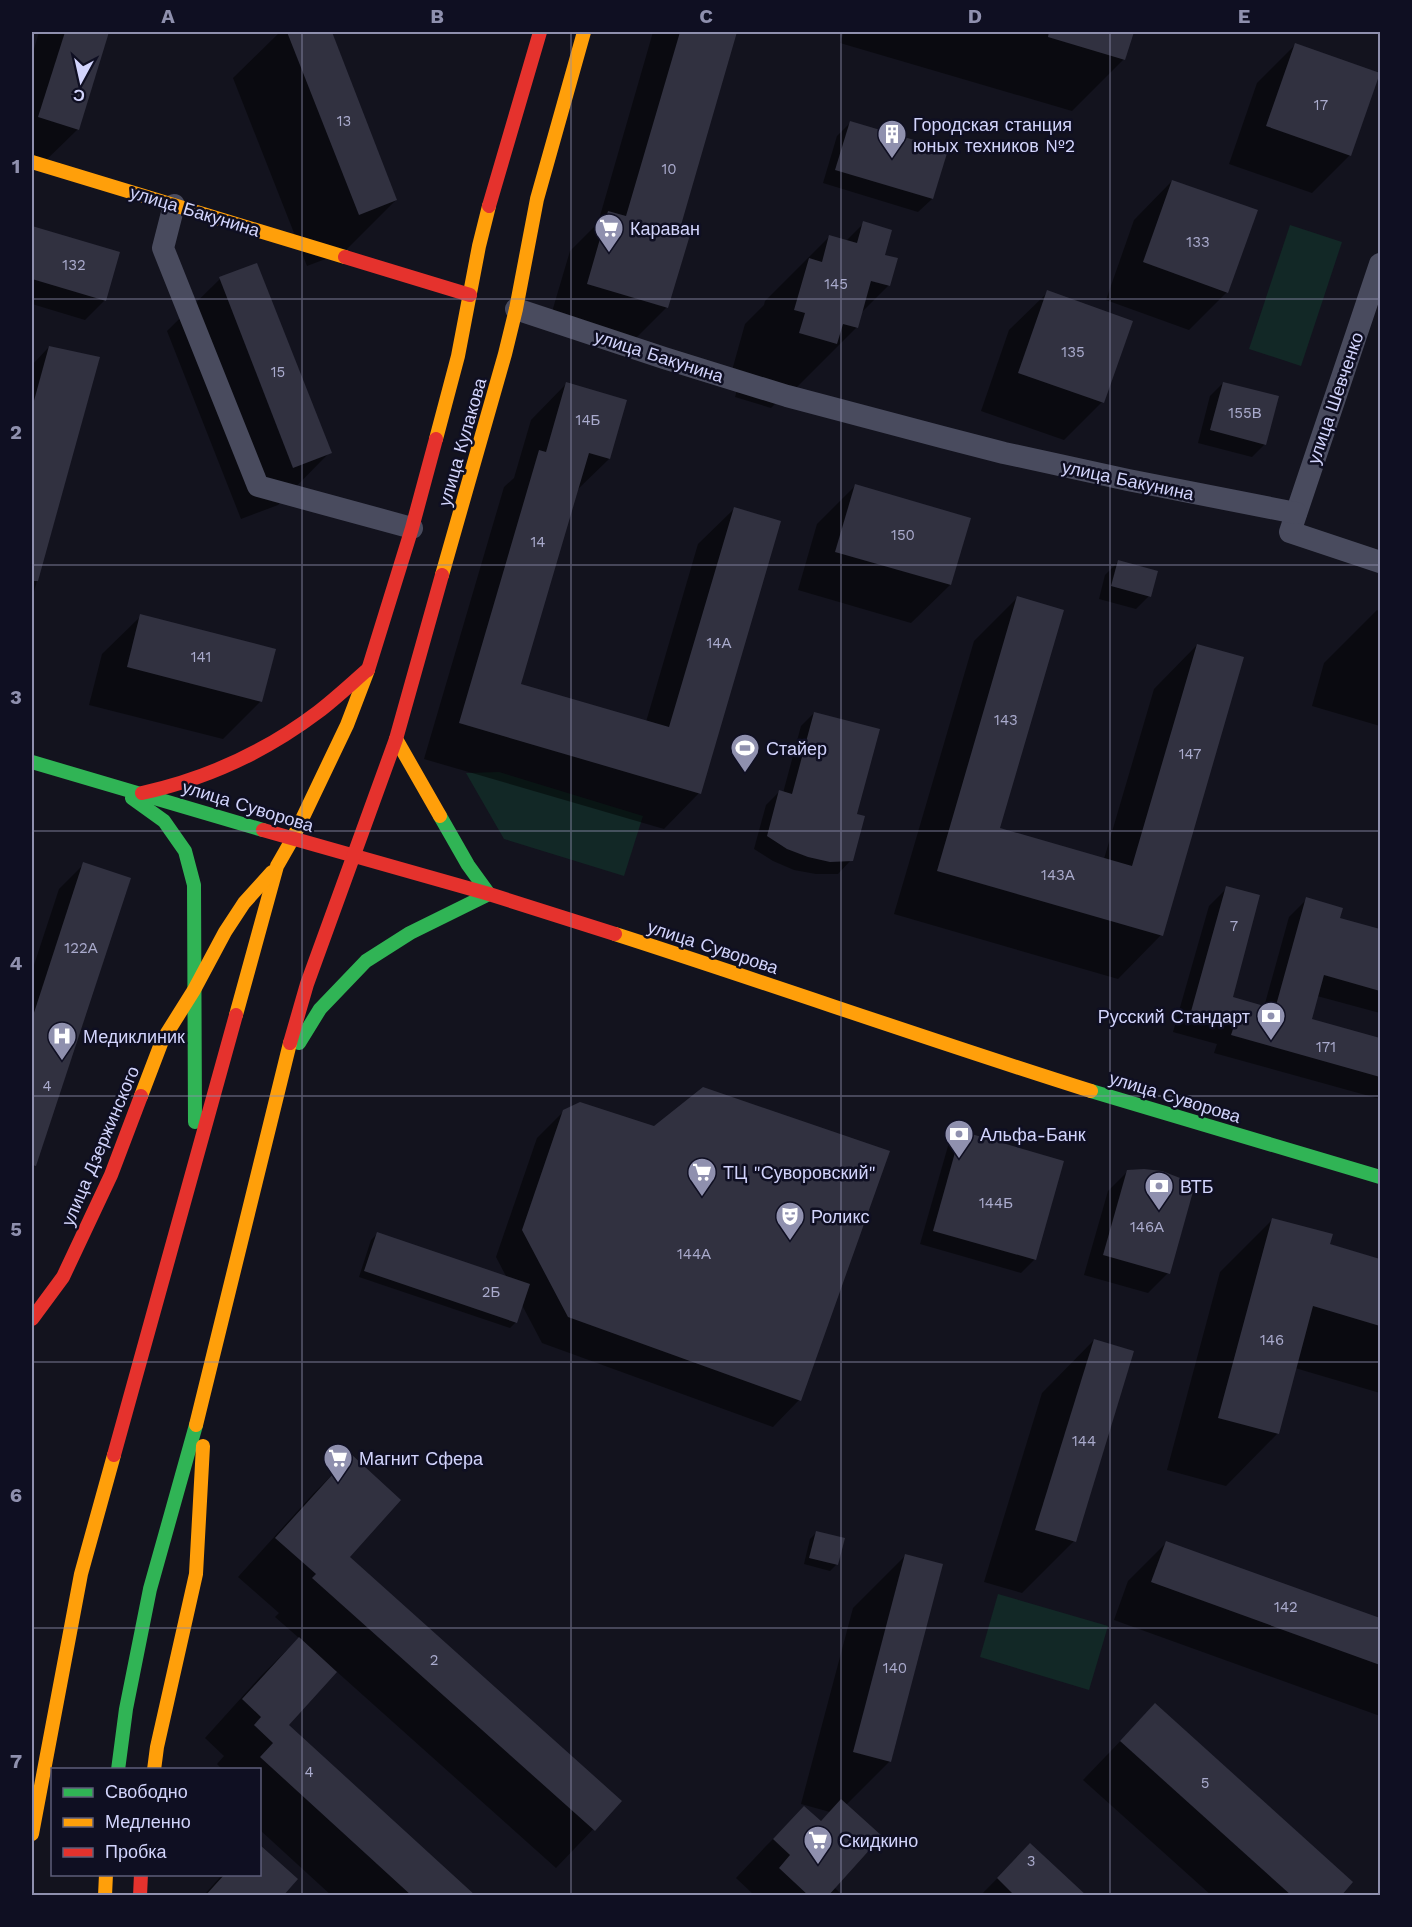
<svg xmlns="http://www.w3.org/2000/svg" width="1412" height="1927" font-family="'Work Sans',sans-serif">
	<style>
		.green { fill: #122826 }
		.shadow { fill: #0007 }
		.building { fill: #313140 }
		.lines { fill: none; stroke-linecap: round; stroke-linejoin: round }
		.street { stroke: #494b5e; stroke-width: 22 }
		.fast { stroke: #30b455; stroke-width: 14 }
		.slow { stroke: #ff9f0a; stroke-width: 14 }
		.jam { stroke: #e5322d; stroke-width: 14 }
		.grid { fill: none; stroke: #8f90ae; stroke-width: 1.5; stroke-opacity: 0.55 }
		.labels { text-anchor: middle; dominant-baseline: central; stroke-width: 5; stroke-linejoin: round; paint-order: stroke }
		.number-label { font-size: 15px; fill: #aaabcd }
		.poi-label { font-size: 18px; fill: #d2d4fc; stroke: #0f0f22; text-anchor: start }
		.street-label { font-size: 18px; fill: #d2d4fc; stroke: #0f0f22 }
		.neatline { fill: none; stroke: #8f90ae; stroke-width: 2 }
		.grid-label { font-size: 20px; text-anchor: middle; font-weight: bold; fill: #8f90ae }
	</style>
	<rect width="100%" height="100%" fill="#13131e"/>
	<!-- green -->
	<g class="green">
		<polygon points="1290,225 1342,242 1301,366 1249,349"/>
		<polygon points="499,772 643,816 624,876 504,839 466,773"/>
		<polygon points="998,1594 1108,1626 1089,1690 980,1657"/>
	</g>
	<!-- shadow -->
	<g class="shadow">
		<polygon points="39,32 107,32 78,129 39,167 32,165 32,56"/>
		<polygon points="280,32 330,32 396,200 344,252 307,266 233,78"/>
		<polygon points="653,32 736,32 677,233 667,307 629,345 549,322 570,251 598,223"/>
		<polygon points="844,32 1132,32 1124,59 1072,111 840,43"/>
		<polygon points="1295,45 1350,155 1312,193 1229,164 1257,83"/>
		<polygon points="851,122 946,151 932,199 918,212 823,183 837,136"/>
		<polygon points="1172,181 1227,292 1189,330 1106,300 1134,220"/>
		<polygon points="864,223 883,256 889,285 860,314 857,327 792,392 788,391 771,408 735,397 741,377 731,374 745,324 764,305 765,301 830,236 846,241"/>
		<polygon points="32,227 119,253 105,300 85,320 32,304"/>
		<polygon points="220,279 330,452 278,505 241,519 167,331"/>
		<polygon points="1048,292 1102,402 1064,440 981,411 1009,330"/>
		<polygon points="49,347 98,358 32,599 32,365"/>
		<polygon points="1223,383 1265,444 1252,457 1198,443 1210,396"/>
		<polygon points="566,384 609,459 576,491 520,685 646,722 698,544 734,509 699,793 664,829 424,759 504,487 514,478 531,420"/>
		<polygon points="855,486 969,519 950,585 911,623 798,590 817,524"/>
		<polygon points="1118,562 1149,596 1136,609 1099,599 1105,575"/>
		<polygon points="1017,598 998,829 1104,859 1154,689 1197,645 1161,935 1118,979 894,914 974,641"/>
		<polygon points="1377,610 1380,612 1380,726 1312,706 1324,663"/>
		<polygon points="141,616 261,701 223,739 89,705 102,654"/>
		<polygon points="814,713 855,815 851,860 838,874 816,874 794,870 773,861 754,849 766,805 779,792 783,793 801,726"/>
		<polygon points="84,864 129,879 32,1173 32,971 59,889"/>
		<polygon points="1227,888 1231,998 1264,1007 1289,917 1307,899 1338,919 1380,931 1380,1013 1317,996 1310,1020 1380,1039 1380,1099 1214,1053 1217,1044 1173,1032 1209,906"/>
		<polygon points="564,1111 799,1400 773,1427 542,1343 522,1305 516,1322 510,1328 359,1277 371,1240 377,1234 507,1278 496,1257 537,1138"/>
		<polygon points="962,1133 1062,1162 1034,1260 1021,1273 920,1244 948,1146"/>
		<polygon points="1128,1171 1168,1273 1148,1293 1084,1275 1108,1191"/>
		<polygon points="1272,1220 1328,1245 1380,1261 1380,1393 1295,1368 1278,1433 1226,1486 1167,1470 1220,1272"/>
		<polygon points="1094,1340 1074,1541 1022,1593 984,1582 1042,1393"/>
		<polygon points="351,1456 347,1557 620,1801 556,1868 336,1671 287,1725 474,1896 332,1896 260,1830 260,1770 223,1770 217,1764 224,1756 205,1738 260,1677 299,1638 275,1617 279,1613 238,1577 313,1494"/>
		<polygon points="816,1533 843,1540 836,1565 830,1571 804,1564 810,1539"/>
		<polygon points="1166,1543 1380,1619 1380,1716 1114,1620 1128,1581"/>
		<polygon points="905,1556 890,1761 846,1805 834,1887 843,1896 752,1896 753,1894 736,1878 766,1846 804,1808 820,1822 830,1812 801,1804 853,1608"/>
		<polygon points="1155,1705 1339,1896 1212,1896 1083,1780"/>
		<polygon points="1030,1845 1084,1896 980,1896"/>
		<polygon points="260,1847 296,1879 281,1896 203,1896 223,1874 260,1874"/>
	</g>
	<!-- building -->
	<g class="building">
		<polygon points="65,32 109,32 79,130 38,117"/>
		<polygon points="287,32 332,32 397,200 359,215"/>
		<polygon points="680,32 737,32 679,232 690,235 668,308 587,284 608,211 626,216"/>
		<polygon points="1049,32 1134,32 1125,60 1048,37"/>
		<polygon points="1295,43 1380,73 1351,156 1266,126"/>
		<polygon points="850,121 948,150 933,199 835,170"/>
		<polygon points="1172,180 1258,210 1228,293 1143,262"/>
		<polygon points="863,221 892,230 885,255 898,258 890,286 871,281 858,328 843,324 837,344 799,333 805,313 794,310 809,258 822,262 829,235 857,243"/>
		<polygon points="32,226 120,252 106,301 32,279"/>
		<polygon points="257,263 332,453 293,468 219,277"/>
		<polygon points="1047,290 1133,321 1104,403 1018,373"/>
		<polygon points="49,346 100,357 38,581 32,581 32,408"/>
		<polygon points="566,382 627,400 610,459 589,453 521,684 669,727 734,507 781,521 701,794 459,723 539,450 546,452"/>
		<polygon points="1223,382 1279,396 1266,445 1210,430"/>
		<polygon points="855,484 971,518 951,585 835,552"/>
		<polygon points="1118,560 1158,571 1151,597 1111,586"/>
		<polygon points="1017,596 1064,610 1000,828 1132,866 1197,644 1244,657 1163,936 937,871"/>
		<polygon points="140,614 276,649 262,702 127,667"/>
		<polygon points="814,712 880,729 857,814 865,816 853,861 830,862 808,857 787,849 767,836 779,790 792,794"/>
		<polygon points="83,862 131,878 36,1166 32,1165 32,1019"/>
		<polygon points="1226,886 1260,895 1233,997 1275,1009 1306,897 1343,908 1340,918 1380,929 1380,991 1324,975 1312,1019 1380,1038 1380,1077 1231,1035 1234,1026 1190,1015"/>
		<polygon points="703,1087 890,1151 801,1401 568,1317 522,1230 563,1110 580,1102 654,1126"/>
		<polygon points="961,1131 1064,1161 1036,1260 933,1231"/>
		<polygon points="1144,1169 1162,1171 1180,1178 1194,1188 1170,1274 1103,1255 1127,1170"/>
		<polygon points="1272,1218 1333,1234 1330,1244 1380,1259 1380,1326 1313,1306 1279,1434 1218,1418"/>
		<polygon points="377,1232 530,1284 517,1323 364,1271"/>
		<polygon points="1094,1339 1134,1351 1076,1542 1035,1530"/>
		<polygon points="351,1454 401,1500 350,1557 622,1801 595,1831 312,1578 316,1574 275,1538"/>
		<polygon points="816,1531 845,1538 838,1565 809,1558"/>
		<polygon points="1166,1541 1380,1618 1380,1665 1151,1582"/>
		<polygon points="905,1554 943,1564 891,1762 853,1752"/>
		<polygon points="299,1637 337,1672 289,1725 476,1896 412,1896 260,1757 273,1743 254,1725 261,1717 242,1699"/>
		<polygon points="1155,1703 1353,1882 1341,1896 1292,1896 1120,1741"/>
		<polygon points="841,1799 882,1836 828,1896 809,1896 779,1868 790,1855 773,1839 804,1806 821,1821"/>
		<polygon points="1030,1843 1087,1896 1015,1896 997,1878"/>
		<polygon points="260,1845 298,1879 283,1896 205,1896 224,1875 260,1875"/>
	</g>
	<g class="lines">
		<!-- street -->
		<g class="street">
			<polyline points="174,205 163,248 258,486 412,528"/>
			<polyline points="1380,264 1290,532 1380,562"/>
			<polyline points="516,309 664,358 787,396 942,437 1004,453 1128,480 1296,513"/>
		</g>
		<!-- fast -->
		<g class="fast">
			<polyline points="32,762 263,830"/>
			<polyline points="132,798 164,821 185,851 194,885 195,1122"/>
			<polyline points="299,1043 320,1009 366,961 410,933 489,894 468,865 440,816"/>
			<polyline points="1091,1091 1380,1177"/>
			<polyline points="118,1770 126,1709 150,1589 196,1425"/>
		</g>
		<!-- slow -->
		<g class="slow">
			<polyline points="32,162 345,257"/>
			<polyline points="436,439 458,356 479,246 489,206"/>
			<polyline points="442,575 505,354 516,309 537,199 584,32"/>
			<polyline points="396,739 440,816"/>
			<path d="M615,934c159,51 317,107 476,157"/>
			<polyline points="236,1015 277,866 293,838 347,725 368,670"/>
			<polyline points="141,1096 162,1041 194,990 225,932 244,903 272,872"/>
			<polyline points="196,1425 290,1043"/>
			<polyline points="154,1770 157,1747 196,1574 203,1446"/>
			<polyline points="32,1834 81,1574 114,1455"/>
			<polyline points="105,1896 106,1874"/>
		</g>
		<!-- jam -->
		<g class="jam">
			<polyline points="489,206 540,32"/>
			<polyline points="345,257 470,295"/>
			<polyline points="368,670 412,528 436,439"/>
			<path d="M142,793c64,-14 123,-41 176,-81 17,-13 33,-28 49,-42"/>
			<polyline points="263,830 489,894 615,934"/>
			<polyline points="290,1043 307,984 396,739 442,575"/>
			<polyline points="32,1319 63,1277 111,1175 141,1096"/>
			<polyline points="114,1455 236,1015"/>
			<polyline points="140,1896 141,1874"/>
		</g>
	</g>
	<!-- grid -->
	<path class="grid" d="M302,32v1864M571,32v1864M841,32v1864M1110,32v1864M32,299h1348M32,565h1348M32,831h1348M32,1096h1348M32,1362h1348M32,1628h1348"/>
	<!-- icons -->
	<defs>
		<g id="building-pin" transform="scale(1.5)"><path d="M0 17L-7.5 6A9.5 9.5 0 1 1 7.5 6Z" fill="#8f90ae" stroke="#0f0f22"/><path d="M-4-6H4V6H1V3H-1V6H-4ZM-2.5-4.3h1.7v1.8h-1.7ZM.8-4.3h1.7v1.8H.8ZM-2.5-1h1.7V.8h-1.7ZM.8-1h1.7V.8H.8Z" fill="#fff"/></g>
		<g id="supermarket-pin" transform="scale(1.5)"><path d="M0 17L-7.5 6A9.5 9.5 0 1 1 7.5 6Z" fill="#8f90ae" stroke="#0f0f22"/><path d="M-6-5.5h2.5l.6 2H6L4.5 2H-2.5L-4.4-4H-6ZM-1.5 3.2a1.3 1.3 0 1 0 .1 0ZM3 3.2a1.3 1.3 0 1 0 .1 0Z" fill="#fff"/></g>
		<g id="stadium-pin" transform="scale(1.5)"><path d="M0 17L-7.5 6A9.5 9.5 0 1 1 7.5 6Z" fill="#8f90ae" stroke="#0f0f22"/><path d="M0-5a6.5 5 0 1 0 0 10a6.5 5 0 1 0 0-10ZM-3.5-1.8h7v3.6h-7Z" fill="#fff"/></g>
		<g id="bank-pin" transform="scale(1.5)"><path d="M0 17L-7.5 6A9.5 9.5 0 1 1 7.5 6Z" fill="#8f90ae" stroke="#0f0f22"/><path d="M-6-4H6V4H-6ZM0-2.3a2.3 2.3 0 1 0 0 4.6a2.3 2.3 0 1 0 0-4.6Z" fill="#fff"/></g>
		<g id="hospital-pin" transform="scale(1.5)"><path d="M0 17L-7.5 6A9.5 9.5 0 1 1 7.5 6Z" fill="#8f90ae" stroke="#0f0f22"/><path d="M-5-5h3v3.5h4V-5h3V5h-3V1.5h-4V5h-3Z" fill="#fff"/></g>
		<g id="theatre-pin" transform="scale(1.5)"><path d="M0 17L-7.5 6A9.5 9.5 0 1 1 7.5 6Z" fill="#8f90ae" stroke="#0f0f22"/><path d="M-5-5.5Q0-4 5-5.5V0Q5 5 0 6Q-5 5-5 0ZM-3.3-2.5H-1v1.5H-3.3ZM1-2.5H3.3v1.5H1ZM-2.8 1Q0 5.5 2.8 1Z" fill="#fff"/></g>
	</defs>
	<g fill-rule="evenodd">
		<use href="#building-pin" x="892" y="134"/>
		<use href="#supermarket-pin" x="609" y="228"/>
		<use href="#stadium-pin" x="745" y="748"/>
		<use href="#bank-pin" x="1271" y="1016"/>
		<use href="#hospital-pin" x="62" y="1036"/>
		<use href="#bank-pin" x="959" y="1134"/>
		<use href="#supermarket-pin" x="702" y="1172"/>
		<use href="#bank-pin" x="1159" y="1186"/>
		<use href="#theatre-pin" x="790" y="1216"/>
		<use href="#supermarket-pin" x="338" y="1458"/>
		<use href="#supermarket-pin" x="818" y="1840"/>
	</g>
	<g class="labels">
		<!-- number labels -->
		<g class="number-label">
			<text x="1321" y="105">17</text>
			<text x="344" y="121">13</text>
			<text x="669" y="169">10</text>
			<text x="1198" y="242">133</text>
			<text x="74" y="265">132</text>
			<text x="836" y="284">145</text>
			<text x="1073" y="352">135</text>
			<text x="278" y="372">15</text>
			<text x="1245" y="413">155В</text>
			<text x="588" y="420">14Б</text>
			<text x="903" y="535">150</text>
			<text x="538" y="542">14</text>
			<text x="719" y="643">14А</text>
			<text x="201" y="657">141</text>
			<text x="1006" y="720">143</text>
			<text x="1190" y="754">147</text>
			<text x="1058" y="875">143А</text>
			<text x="1234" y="926">7</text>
			<text x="81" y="948">122А</text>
			<text x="1326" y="1047">171</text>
			<text x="47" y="1086">4</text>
			<text x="996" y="1203">144Б</text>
			<text x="1147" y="1227">146А</text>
			<text x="694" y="1254">144А</text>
			<text x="491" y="1292">2Б</text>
			<text x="1272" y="1340">146</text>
			<text x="1084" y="1441">144</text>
			<text x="1286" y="1607">142</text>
			<text x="434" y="1660">2</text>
			<text x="895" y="1668">140</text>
			<text x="309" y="1772">4</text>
			<text x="1205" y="1783">5</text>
			<text x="1031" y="1861">3</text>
		</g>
		<!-- poi labels -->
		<g class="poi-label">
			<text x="913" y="124">Городская станция<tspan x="913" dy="21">юных техников №2</tspan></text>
			<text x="630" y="228">Караван</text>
			<text x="766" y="748">Стайер</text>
			<text x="1250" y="1016" text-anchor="end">Русский Стандарт</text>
			<text x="83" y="1036">Медиклиник</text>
			<text x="980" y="1134">Альфа-Банк</text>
			<text x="723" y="1172">ТЦ "Суворовский"</text>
			<text x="1180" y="1186">ВТБ</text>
			<text x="811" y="1216">Роликс</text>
			<text x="359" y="1458">Магнит Сфера</text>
			<text x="839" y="1840">Скидкино</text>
		</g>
		<!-- street labels -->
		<g class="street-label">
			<text transform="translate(195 211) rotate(17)">улица Бакунина</text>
			<text transform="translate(659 356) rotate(18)">улица Бакунина</text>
			<text transform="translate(1335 398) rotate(-71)">улица Шевченко</text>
			<text transform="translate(462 442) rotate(-74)">улица Кулакова</text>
			<text transform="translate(1128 480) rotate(12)">улица Бакунина</text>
			<text transform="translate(248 806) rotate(17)">улица Суворова</text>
			<text transform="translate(713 947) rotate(18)">улица Суворова</text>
			<text transform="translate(1175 1097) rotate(17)">улица Суворова</text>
			<text transform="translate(100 1146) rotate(-67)">улица Дзержинского</text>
		</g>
	</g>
	<!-- border -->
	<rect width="1412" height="1927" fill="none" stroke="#0f0f22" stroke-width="66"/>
	<!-- legend -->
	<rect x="51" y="1768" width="210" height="108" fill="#0f0f22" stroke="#5d5e79" stroke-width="1.5"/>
	<rect x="63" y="1788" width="30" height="9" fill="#30b455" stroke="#5d5e79" stroke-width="1.5"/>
	<text x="105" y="1798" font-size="18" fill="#d2d4fc">Свободно</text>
	<rect x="63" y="1818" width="30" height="9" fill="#ff9f0a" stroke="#5d5e79" stroke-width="1.5"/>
	<text x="105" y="1828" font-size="18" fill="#d2d4fc">Медленно</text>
	<rect x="63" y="1848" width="30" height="9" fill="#e5322d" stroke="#5d5e79" stroke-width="1.5"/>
	<text x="105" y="1858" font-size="18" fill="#d2d4fc">Пробка</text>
	<!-- north arrow -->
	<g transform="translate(81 81) rotate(188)" stroke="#0f0f22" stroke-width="4.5" paint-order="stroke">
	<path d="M0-4.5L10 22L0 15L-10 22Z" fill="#d2d4fc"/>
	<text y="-9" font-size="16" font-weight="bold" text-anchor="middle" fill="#d2d4fc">С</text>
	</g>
	<rect x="33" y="33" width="1346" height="1861" class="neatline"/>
	<g class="grid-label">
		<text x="168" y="23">A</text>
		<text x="437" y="23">B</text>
		<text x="706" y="23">C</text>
		<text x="975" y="23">D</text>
		<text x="1244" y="23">E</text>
		<text x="16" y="173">1</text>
		<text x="16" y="439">2</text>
		<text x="16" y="704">3</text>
		<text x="16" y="970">4</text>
		<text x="16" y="1236">5</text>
		<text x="16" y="1502">6</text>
		<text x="16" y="1768">7</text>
	</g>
</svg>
